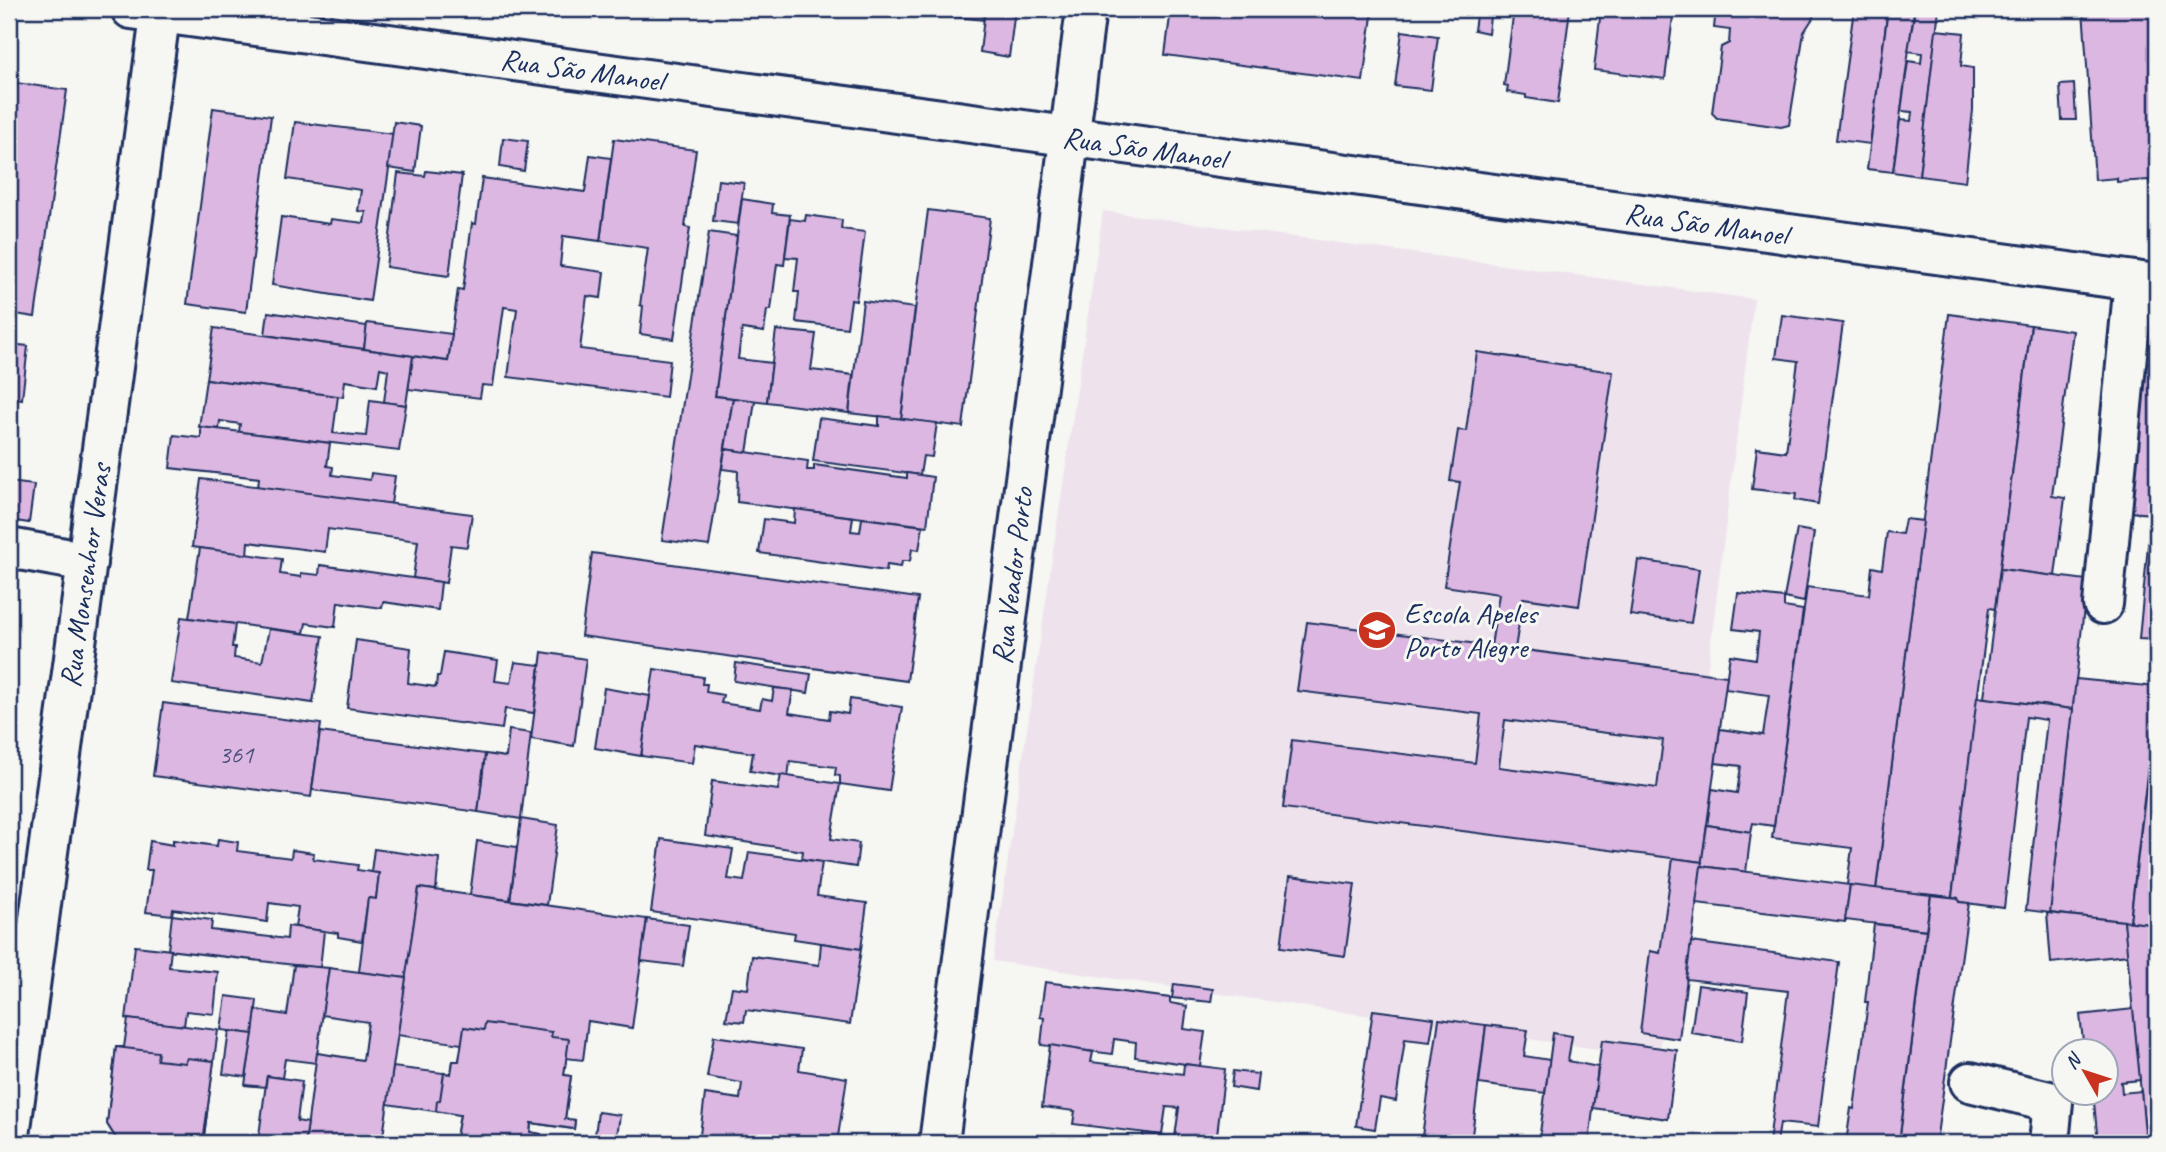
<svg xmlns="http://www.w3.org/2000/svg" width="2166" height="1152" font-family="Caveat,sans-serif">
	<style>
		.built { fill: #eee3ed }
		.building { fill: #dbb7e1; stroke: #1b2f5e; stroke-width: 2; fill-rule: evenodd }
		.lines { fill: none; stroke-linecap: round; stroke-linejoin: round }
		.minor-casing { stroke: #1b2f5e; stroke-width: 44 }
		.minor { stroke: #f6f6f2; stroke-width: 38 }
		.labels { text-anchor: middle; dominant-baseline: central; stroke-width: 6; stroke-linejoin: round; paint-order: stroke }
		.number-label { font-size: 26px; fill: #4b517f }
		.street-label { font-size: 30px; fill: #1b2f5e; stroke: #f6f6f2 }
		.poi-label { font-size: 30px; fill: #1b2f5e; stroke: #f6f6f2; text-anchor: start }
	</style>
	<rect width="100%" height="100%" fill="#f6f6f2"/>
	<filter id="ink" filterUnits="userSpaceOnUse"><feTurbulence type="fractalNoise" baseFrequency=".0143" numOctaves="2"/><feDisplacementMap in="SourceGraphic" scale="14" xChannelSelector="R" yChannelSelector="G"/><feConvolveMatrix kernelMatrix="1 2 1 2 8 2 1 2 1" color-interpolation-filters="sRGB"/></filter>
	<g filter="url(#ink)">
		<!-- built -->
		<polygon class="built" points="1103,211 1754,299 1659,1058 993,961"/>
		<!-- building -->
		<g class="building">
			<polygon points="950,9 985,9 983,20 949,16"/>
			<polygon points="985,9 1015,9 1009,57 980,52"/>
			<polygon points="1171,9 1373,9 1363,81 1165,55"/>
			<polygon points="1477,9 1491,9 1488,33 1474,30"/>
			<polygon points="1514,9 1570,9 1558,103 1526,98 1526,95 1507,92 1508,86 1504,85"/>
			<polygon points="1601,9 1659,9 1658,15 1673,17 1665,79 1594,70"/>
			<polygon points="1716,9 1814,9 1813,18 1804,32 1789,125 1781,127 1717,118 1712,113 1721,47 1729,43 1730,30 1714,28"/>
			<polygon points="1854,9 1888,9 1870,144 1836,140"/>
			<polygon points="1888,9 1914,11 1893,172 1867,169"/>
			<polygon points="1915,9 1939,9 1919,176 1893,172 1900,120 1911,121 1912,112 1901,111 1908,61 1921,63 1922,53 1908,51"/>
			<polygon points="2083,9 2157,9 2157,186 2150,187 2149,180 2117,182 2117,178 2095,180"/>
			<polygon points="1936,30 1964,33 1961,66 1973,68 1973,110 1965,182 1919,176"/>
			<polygon points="1402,31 1438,36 1431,90 1395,86"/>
			<polygon points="9,82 67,90 35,317 9,313"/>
			<polygon points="2074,84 2076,120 2062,120 2060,85"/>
			<polygon points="213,108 271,116 246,312 187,304"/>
			<polygon points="295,122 394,134 370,301 272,285 281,217 330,224 331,219 364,223 366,212 358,211 361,190 287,179"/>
			<polygon points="394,122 421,126 415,172 388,168"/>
			<polygon points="503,138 528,141 524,171 500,167"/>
			<polygon points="614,139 696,150 685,227 690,228 674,339 640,334 643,306 640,305 648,248 600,241"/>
			<polygon points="590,155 611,158 600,241 563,236 560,266 604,272 601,298 587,296 580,349 670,360 666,397 508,377 517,309 504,307 493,386 482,385 480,398 408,389 413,356 448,361 458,289 463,290 472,223 476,224 482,178 585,192"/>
			<polygon points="426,171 462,175 449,276 386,267 398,173 425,176"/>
			<polygon points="718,180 744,183 738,224 713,221"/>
			<polygon points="742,199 773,204 772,213 790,215 784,265 777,264 771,310 767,310 764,332 742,329 738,359 772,363 767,402 715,396"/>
			<polygon points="928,210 990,218 963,427 901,419"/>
			<polygon points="806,215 842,220 841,229 865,232 856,301 851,300 847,328 796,322 799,292 794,292 798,258 785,257 790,219 805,221"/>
			<polygon points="709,232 737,236 715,396 733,398 709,546 662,540"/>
			<polygon points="863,301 915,308 901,419 849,413"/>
			<polygon points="268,312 367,326 364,349 265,335"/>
			<polygon points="1949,314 2031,325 1995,609 1989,608 1952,897 1876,889"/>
			<polygon points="1782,315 1843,323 1818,504 1795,500 1796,494 1752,489 1757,448 1786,452 1798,361 1776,358"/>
			<polygon points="367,323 452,334 448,361 364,349"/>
			<polygon points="2031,325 2073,331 2052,496 2065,498 2055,576 2000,569"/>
			<polygon points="214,328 413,356 406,405 384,402 388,370 380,368 377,386 345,381 343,397 206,379"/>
			<polygon points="776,330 816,334 811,370 853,375 849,413 767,402"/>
			<polygon points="9,344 28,346 22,399 9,397"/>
			<polygon points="1477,352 1613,372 1579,606 1523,598 1515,649 1491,646 1499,594 1444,586 1460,482 1450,481 1458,430 1466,431"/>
			<polygon points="2138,362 2157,363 2157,640 2139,639 2151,514 2131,512 2138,439"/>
			<polygon points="206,379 338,396 333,433 366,436 370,400 406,405 399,451 239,432 240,424 220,421 219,429 199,427"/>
			<polygon points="9,397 16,398 9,441"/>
			<polygon points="733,398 755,401 747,453 725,449"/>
			<polygon points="879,416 937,423 932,457 923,456 920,475 813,461 819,418 879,426"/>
			<polygon points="201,427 330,443 327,466 333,467 332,475 370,480 371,473 395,476 391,504 258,487 259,478 170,468 174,435 201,438"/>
			<polygon points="725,449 808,461 807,470 814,470 814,465 907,478 907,473 933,477 927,526 737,502 738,471 722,469"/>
			<polygon points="201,479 472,514 467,547 451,545 446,583 413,578 418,541 328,529 325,552 248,542 247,555 192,547"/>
			<polygon points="9,482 34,485 29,523 9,520"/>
			<polygon points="795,509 853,517 851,531 860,532 862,518 923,526 919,550 912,549 910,561 902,561 901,567 887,565 886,571 759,553 764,519 794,523"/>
			<polygon points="1905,519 1923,521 1876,889 1847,885 1852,848 1772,838 1807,587 1869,595 1872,567 1882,569 1887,532 1902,534"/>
			<polygon points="1797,529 1814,532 1804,602 1784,598"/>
			<polygon points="200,548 282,559 280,574 301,577 301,573 319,575 320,565 441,582 438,610 383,602 382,608 338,602 335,627 306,623 304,633 189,618"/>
			<polygon points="592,553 918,598 907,681 581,636"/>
			<polygon points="1638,560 1699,569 1691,623 1630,615"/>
			<polygon points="2000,569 2087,580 2073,709 1984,698"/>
			<polygon points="1738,593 1784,598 1784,607 1803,610 1774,826 1753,823 1751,832 1707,825 1712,789 1737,793 1741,766 1715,763 1720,729 1763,735 1769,695 1725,689 1730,655 1756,659 1759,632 1733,629"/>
			<polygon points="181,617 235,624 232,647 235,647 234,658 262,662 269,629 323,636 313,703 171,683"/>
			<path d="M1307,622l420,54 -25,186 -419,-54 9,-68 183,23 6,-49 -184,-23zM1505,720l158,20 -6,48 -158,-21z"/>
			<polygon points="356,640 411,648 408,683 436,687 437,676 440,676 444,652 498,660 495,681 511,683 515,662 540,665 534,713 505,709 502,729 347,708"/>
			<polygon points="542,652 586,659 574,746 531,739"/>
			<polygon points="736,663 811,674 808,693 734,681"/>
			<polygon points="654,669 703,677 702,684 707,684 706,692 723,695 721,703 760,709 762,699 772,701 774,688 793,690 789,713 829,719 830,711 848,714 850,699 902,707 889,791 840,784 840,776 835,775 836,767 790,761 788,777 750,771 753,753 695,744 692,763 641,756"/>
			<polygon points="2076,679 2157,687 2130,922 2050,913"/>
			<polygon points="604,688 650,696 641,756 595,748"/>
			<polygon points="2157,696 2157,925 2130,922"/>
			<polygon points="1977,697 2073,709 2050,913 2026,910 2047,720 2026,717 2004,908 1959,902 1958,898 1952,897"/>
			<polygon points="163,703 321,724 311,797 153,776"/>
			<polygon points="509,730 531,733 521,819 478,812 485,754 506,757"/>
			<polygon points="320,732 485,754 478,812 312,790"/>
			<polygon points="781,775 840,784 831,839 859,843 856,867 802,859 803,851 705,836 712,781 778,790"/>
			<polygon points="521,819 558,825 547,905 510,900"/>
			<polygon points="1707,825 1751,832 1746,872 1701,866"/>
			<polygon points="218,839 238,842 237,851 291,858 292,850 314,853 313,859 358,865 357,870 379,873 376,899 368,898 362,941 338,937 338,933 295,927 298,907 269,903 267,922 173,909 172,915 146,912 152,870 146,870 150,841 173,845 173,840 217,846"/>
			<polygon points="661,839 733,849 728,879 744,881 749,852 822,862 817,896 867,903 861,949 794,939 795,933 651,912"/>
			<polygon points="477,841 517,847 510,900 470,895"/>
			<polygon points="374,849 439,858 436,890 419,888 406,978 359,972 368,898 376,899 379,873 371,872"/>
			<polygon points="1673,858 1702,862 1679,1039 1640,1033 1650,951 1660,953"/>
			<polygon points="1701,866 1850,885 1845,922 1696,904"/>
			<polygon points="1290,876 1355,884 1345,956 1281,947"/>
			<polygon points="1850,885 1931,895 1926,930 1845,920"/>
			<polygon points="419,888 647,919 632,1028 588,1021 583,1060 566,1058 564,1075 571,1076 565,1119 575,1120 574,1129 531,1123 530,1132 541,1134 540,1143 455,1143 460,1115 387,1104 393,1067 451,1074 453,1061 459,1061 462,1044 397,1035"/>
			<polygon points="1931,895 1958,898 1959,902 1969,903 1936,1143 1899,1143"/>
			<polygon points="2047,913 2124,921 2128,955 2051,963"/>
			<polygon points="172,915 212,920 211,930 287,939 288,926 324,931 320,968 168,950"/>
			<polygon points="647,919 689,925 683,966 641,961"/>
			<polygon points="2124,921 2157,925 2157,1143 2146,1143"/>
			<polygon points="1874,924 1926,930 1899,1143 1846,1143 1851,1108 1854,1109 1868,1002 1865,1002"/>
			<polygon points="1691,942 1839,962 1818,1127 1780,1123 1777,1143 1769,1143 1788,991 1686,979"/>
			<polygon points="821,943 861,949 850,1024 746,1010 744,1022 726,1020 732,987 748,989 752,956 819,965"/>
			<polygon points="135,946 171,950 169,967 218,972 214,1014 186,1011 184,1026 126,1019"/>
			<polygon points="294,965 329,968 316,1063 285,1059 282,1078 267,1076 265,1087 245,1085 256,1010 287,1015"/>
			<polygon points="329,968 406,978 382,1143 305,1143 317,1053 363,1060 368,1022 322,1015"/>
			<polygon points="1045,982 1170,998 1170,1003 1187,1006 1184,1029 1205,1032 1200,1066 1135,1057 1136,1042 1114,1039 1112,1054 1041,1045 1044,1018 1040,1017"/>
			<polygon points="1174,984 1213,989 1211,1002 1172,998"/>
			<polygon points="1698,985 1748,992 1742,1041 1691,1033"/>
			<polygon points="226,996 257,1000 253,1034 221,1030"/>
			<polygon points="2133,1009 2140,1080 2121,1082 2122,1093 2141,1091 2146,1143 2098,1143 2093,1092 2106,1092 2106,1050 2084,1050 2080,1015"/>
			<polygon points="1373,1010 1434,1018 1430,1042 1405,1039 1396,1101 1380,1098 1375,1129 1356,1126"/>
			<polygon points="128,1019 218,1030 203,1143 119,1143 107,1124 116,1047 124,1047"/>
			<polygon points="1439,1019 1486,1025 1471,1143 1421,1143"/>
			<polygon points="485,1023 552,1032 551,1037 569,1039 564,1075 571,1076 565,1119 575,1120 574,1129 531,1123 530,1132 541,1134 540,1143 455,1143 460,1115 436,1111 437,1101 440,1100 444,1073 451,1074 453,1061 459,1061 464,1027 484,1030"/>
			<polygon points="1486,1025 1528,1030 1524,1056 1550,1060 1545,1093 1479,1084"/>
			<polygon points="229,1031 253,1034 246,1077 223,1074"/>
			<polygon points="1553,1033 1572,1036 1568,1061 1598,1067 1589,1143 1539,1141"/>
			<polygon points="714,1036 802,1049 799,1070 847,1078 837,1143 719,1143 719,1138 700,1135 705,1094 740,1099 742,1083 707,1077"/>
			<polygon points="1602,1040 1677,1050 1668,1119 1593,1108"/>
			<polygon points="1050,1045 1093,1052 1091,1062 1183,1074 1184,1064 1225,1069 1216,1143 1175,1137 1179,1108 1166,1107 1162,1135 1073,1124 1075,1111 1042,1107"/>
			<polygon points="116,1047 158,1052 157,1060 185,1063 187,1058 214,1061 203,1143 119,1143 107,1124"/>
			<polygon points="1233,1071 1258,1074 1256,1091 1231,1087"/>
			<polygon points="267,1076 302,1081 297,1121 308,1123 305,1143 258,1143"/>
			<polygon points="598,1112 620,1115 616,1143 594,1143"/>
			<polygon points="1143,1133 1211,1142 1211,1143 1142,1143"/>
			<polygon points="1355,1135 1408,1143 1354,1143"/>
			<polygon points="1023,1136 1084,1143 1022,1143"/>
		</g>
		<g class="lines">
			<!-- minor casing -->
			<g class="minor-casing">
				<g id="minor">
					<polyline points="131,9 2157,284"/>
					<polyline points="9,548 87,562"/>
					<polyline points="2103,604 2134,281"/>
					<polyline points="1970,1082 2053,1102 2049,1143"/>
					<polyline points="9,1143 161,9"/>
					<polyline points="939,1143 1086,9"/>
				</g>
			</g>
			<!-- minor -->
			<use href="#minor" class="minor"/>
		</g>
	</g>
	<!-- icons -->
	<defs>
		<g id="school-disc" transform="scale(2.0125)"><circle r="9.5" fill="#c8321e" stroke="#f6f6f2"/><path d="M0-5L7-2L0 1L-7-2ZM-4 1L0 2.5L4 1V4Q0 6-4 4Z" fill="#fff"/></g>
	</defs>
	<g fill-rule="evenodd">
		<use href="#school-disc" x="1377" y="630"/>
	</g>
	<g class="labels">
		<!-- number labels -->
		<g class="number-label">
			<text x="236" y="754">361</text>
		</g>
		<!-- street labels -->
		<g class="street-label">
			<text transform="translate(582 70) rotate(8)">Rua São Manoel</text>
			<text transform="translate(1144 148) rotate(8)">Rua São Manoel</text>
			<text transform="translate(1706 224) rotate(8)">Rua São Manoel</text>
			<text transform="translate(85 576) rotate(-82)">Rua Monsenhor Veras</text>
			<text transform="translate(1012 576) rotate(-83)">Rua Veador Porto</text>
		</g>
		<!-- poi labels -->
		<g class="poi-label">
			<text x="1404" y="613">Escola Apeles<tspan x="1404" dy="34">Porto Alegre</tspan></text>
		</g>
	</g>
	<!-- margin -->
	<rect width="2166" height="1152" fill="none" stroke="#f6f6f2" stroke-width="35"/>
	<rect x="18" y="18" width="2131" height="1117" fill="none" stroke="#1b2f5e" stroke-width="2.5" filter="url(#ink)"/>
	<!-- north arrow -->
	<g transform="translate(2085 1072) rotate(309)"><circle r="33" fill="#f6f6f2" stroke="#9ea6b7" stroke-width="2"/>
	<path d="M0-5L12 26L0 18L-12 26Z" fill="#c8321e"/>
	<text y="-10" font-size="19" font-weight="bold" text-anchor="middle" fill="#1b2f5e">N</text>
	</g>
</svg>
